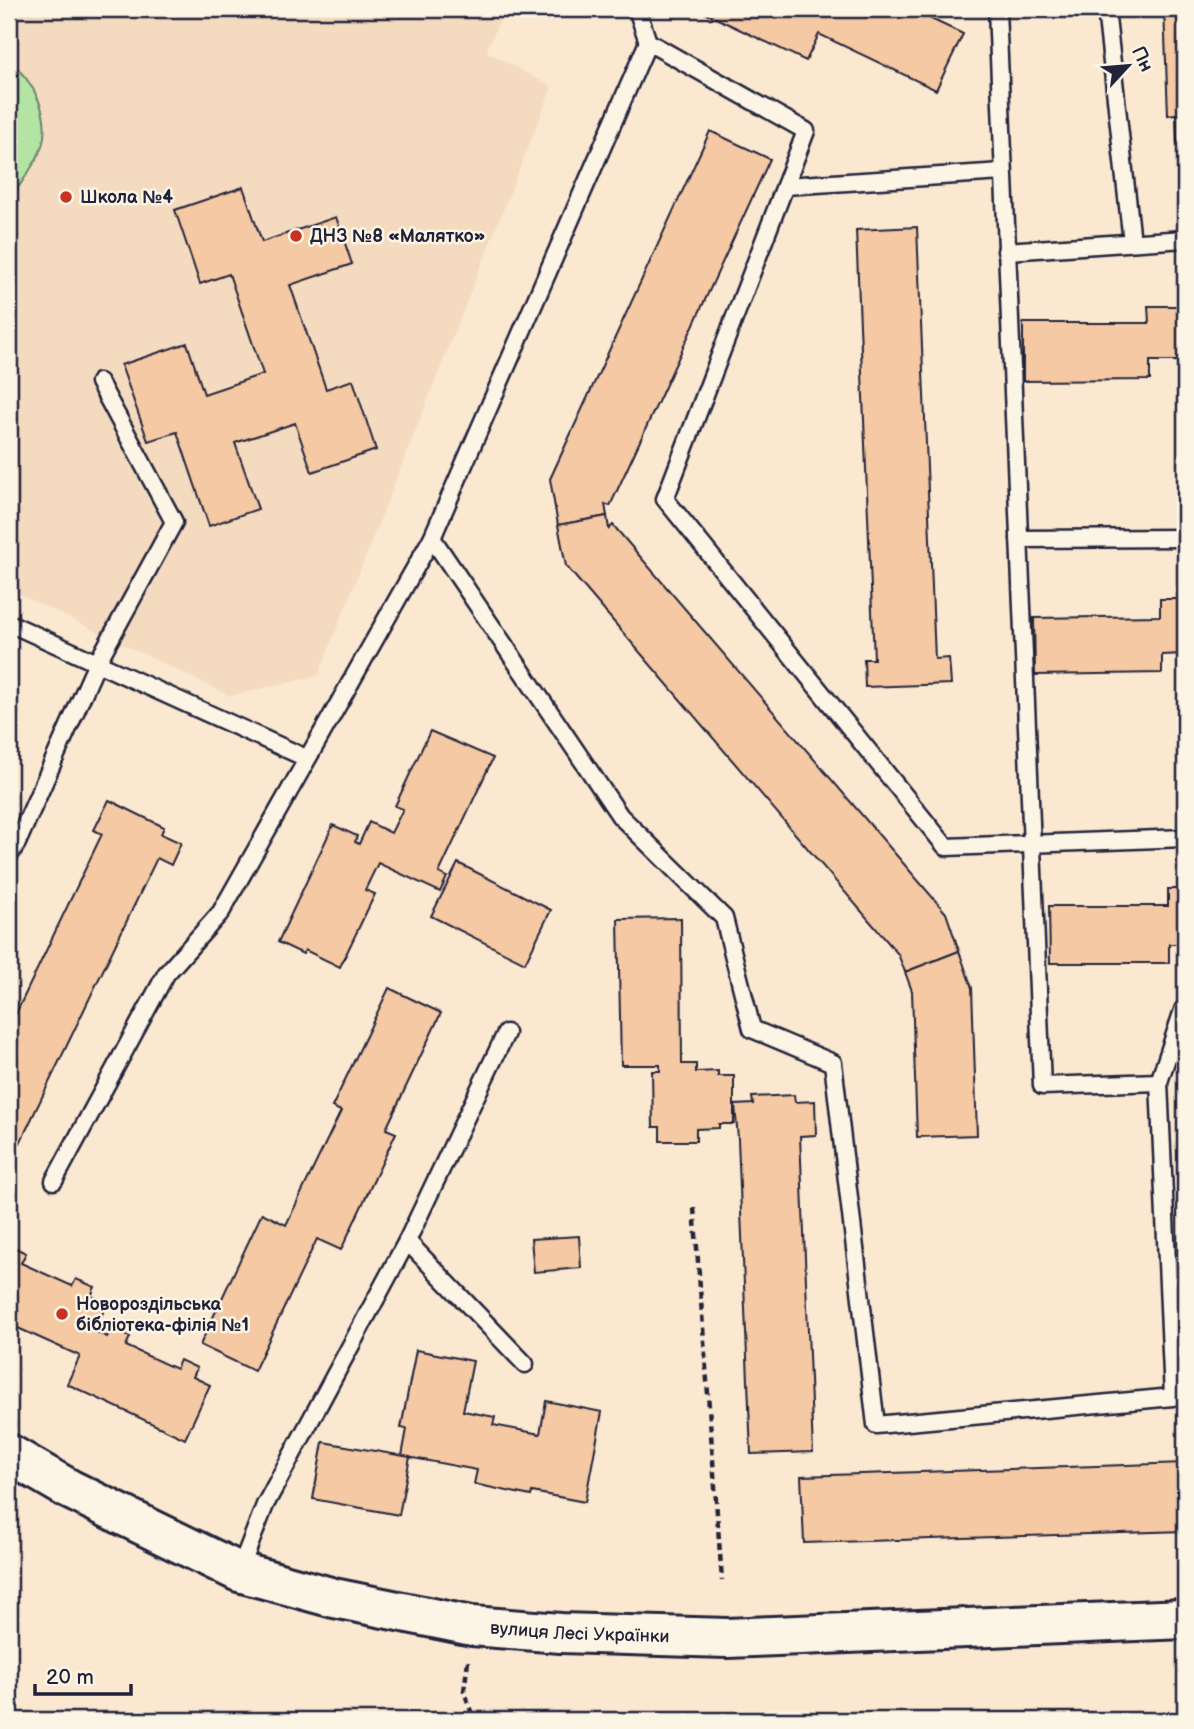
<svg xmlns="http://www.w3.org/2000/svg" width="1194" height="1729" font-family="'Balsamiq Sans',sans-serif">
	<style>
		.built { fill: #f4dbc0 }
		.green { fill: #b4e4a4; stroke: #6b8370; stroke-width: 2 }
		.building { fill: #f4c9a3; stroke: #22223b; stroke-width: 2 }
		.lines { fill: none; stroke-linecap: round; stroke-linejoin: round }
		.lane-casing { stroke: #22223b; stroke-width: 21 }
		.secondary-casing { stroke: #22223b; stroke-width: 44 }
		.path { stroke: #22223b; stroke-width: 4.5; stroke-dasharray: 7 5; stroke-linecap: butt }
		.lane { stroke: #fcf5e5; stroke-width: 16 }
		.secondary { stroke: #fcf5e5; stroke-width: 38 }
		.poi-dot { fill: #c8321e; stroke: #fcf5e5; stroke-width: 2.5 }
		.labels { text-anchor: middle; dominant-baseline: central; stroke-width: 5; stroke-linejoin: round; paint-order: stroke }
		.poi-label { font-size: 18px; font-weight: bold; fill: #22223b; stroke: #fcf5e5; text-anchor: start }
		.street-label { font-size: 18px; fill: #22223b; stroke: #fcf5e5 }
	</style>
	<rect width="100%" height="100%" fill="#fae8d1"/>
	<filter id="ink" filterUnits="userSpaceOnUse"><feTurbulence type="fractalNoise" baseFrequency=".0143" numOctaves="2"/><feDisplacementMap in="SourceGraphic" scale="14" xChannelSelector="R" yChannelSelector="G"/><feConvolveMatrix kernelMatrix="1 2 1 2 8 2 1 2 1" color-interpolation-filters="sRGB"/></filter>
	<g filter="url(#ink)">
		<!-- built -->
		<polygon class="built" points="9,9 505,9 486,51 552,87 318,676 230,696 9,589"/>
		<!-- green -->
		<path class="green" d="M9,60c24,21 44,56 32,89 -6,17 -23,37 -32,53z"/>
		<!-- building -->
		<g class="building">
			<polygon points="697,9 910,9 963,34 936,90 819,34 806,61"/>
			<polygon points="1164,9 1185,9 1185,141 1177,142 1176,114 1168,115"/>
			<polygon points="710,131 770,159 610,506 605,504 607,516 558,525 550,479"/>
			<polygon points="243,187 262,242 336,217 352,264 290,285 326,389 353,380 376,450 312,472 295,423 235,443 258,509 209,526 177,432 148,441 121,365 187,343 204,394 263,374 229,274 200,284 175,210"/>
			<polygon points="917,227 935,659 949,658 951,684 865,687 864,659 874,659 856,230"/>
			<polygon points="1148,306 1185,306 1185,361 1150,361 1150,380 1023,381 1023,323 1149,323"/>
			<polygon points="607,516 609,529 613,525 946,913 959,951 905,972 898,954 566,566 558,525"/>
			<polygon points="1160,599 1185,599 1185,654 1162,655 1162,673 1035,675 1034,618 1160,616"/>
			<polygon points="430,731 493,758 439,873 447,877 440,892 378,863 365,890 375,894 340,967 305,950 303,954 278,942 333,825 357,836 355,842 359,844 369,822 391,833 403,809 395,806"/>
			<polygon points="109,800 164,827 161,834 181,843 171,865 157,858 20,1143 9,1138 9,1028 102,834 94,830"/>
			<polygon points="458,863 551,910 525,963 431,916"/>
			<polygon points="1168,889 1185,889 1185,944 1169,944 1169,963 1050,963 1049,906 1168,906"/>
			<polygon points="681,918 682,1064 696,1064 696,1072 718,1071 718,1076 734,1076 734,1124 719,1124 719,1128 696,1129 696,1141 660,1141 660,1127 653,1127 652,1071 660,1071 660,1065 621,1065 618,919"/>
			<polygon points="959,951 972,988 977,1135 917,1137 912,991 905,972"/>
			<polygon points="389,988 441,1013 386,1129 396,1133 341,1250 317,1239 254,1371 200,1345 262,1213 286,1225 341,1111 332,1107"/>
			<polygon points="794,1095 795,1102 815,1101 816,1135 800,1136 813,1452 751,1454 738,1139 735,1105 753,1104 752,1097"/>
			<polygon points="579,1236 581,1268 534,1272 531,1239"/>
			<polygon points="9,1245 26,1253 21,1263 72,1286 76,1279 95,1287 91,1296 107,1304 94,1331 107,1337 111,1329 130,1337 126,1346 176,1369 180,1360 197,1368 193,1377 210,1385 185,1439 67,1384 80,1356 9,1324"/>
			<polygon points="416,1350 473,1361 463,1411 495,1417 493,1425 540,1434 546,1401 602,1412 585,1502 532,1492 531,1496 474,1484 477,1470 402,1456 407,1429 401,1428"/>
			<polygon points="323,1442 410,1457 399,1515 313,1499"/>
			<polygon points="1185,1463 1185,1531 804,1543 801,1476"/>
		</g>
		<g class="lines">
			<!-- lane casing -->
			<g class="lane-casing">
				<g id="lane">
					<polyline points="637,9 648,42 806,131 665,499 946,847 1185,838"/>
					<polyline points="997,9 1042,1086 1159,1082"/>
					<polyline points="1106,9 1132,242"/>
					<polyline points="785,186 1003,172"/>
					<polyline points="1006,251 1185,239"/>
					<polyline points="432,538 620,816 724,918 752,1029 833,1063 876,1425 1173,1397 1159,1082 1183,1010 1185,1010"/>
					<polyline points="1019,539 1185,538"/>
					<polyline points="9,623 306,758"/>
					<polyline points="9,856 17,843 97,663 174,522 99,382"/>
					<polyline points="54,1181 166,974 221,912 432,538 648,42"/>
					<polyline points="407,1241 525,1364"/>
					<polyline points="239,1572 265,1505 407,1241 506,1033"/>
				</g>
			</g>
			<!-- secondary casing -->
			<g class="secondary-casing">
				<g id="secondary">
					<path id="s1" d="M9,1454l60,35 170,83 95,26 138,28 89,7 166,5 458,-19"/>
				</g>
			</g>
			<!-- path -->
			<g class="path">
				<polyline points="694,1208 722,1580"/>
				<polyline points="468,1661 464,1691 474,1720"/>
			</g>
			<!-- lane -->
			<use href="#lane" class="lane"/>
			<!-- secondary -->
			<use href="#secondary" class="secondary"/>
		</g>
	</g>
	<!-- markers -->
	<g class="poi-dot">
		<circle cx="66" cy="197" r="7"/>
		<circle cx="296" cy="236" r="7"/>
		<circle cx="62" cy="1314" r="7"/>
	</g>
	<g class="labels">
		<!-- poi labels -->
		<g class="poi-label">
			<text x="80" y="197">Школа №4</text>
			<text x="310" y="236">ДНЗ №8 «Малятко»</text>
			<text x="76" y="1304">Новороздільська<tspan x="76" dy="21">бібліотека-філія №1</tspan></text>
		</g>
		<!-- street labels -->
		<g class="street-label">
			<text stroke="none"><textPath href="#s1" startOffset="606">вулиця Лесі Українки</textPath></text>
		</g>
	</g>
	<!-- margin -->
	<rect width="1194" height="1729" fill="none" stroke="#fcf5e5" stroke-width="35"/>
	<rect x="18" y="18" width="1159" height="1694" fill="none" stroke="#22223b" stroke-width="2.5" filter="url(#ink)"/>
	<!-- north arrow -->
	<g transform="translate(1128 66) rotate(64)" stroke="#fcf5e5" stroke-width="5" paint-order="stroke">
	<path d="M0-5L12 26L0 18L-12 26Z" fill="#22223b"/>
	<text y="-10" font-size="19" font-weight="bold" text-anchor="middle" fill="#22223b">Пн</text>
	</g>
	<!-- scale -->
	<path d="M35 1684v10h96v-10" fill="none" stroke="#22223b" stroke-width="3.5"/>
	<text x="46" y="1684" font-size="21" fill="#22223b" stroke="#fcf5e5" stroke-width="5" paint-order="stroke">20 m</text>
</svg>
